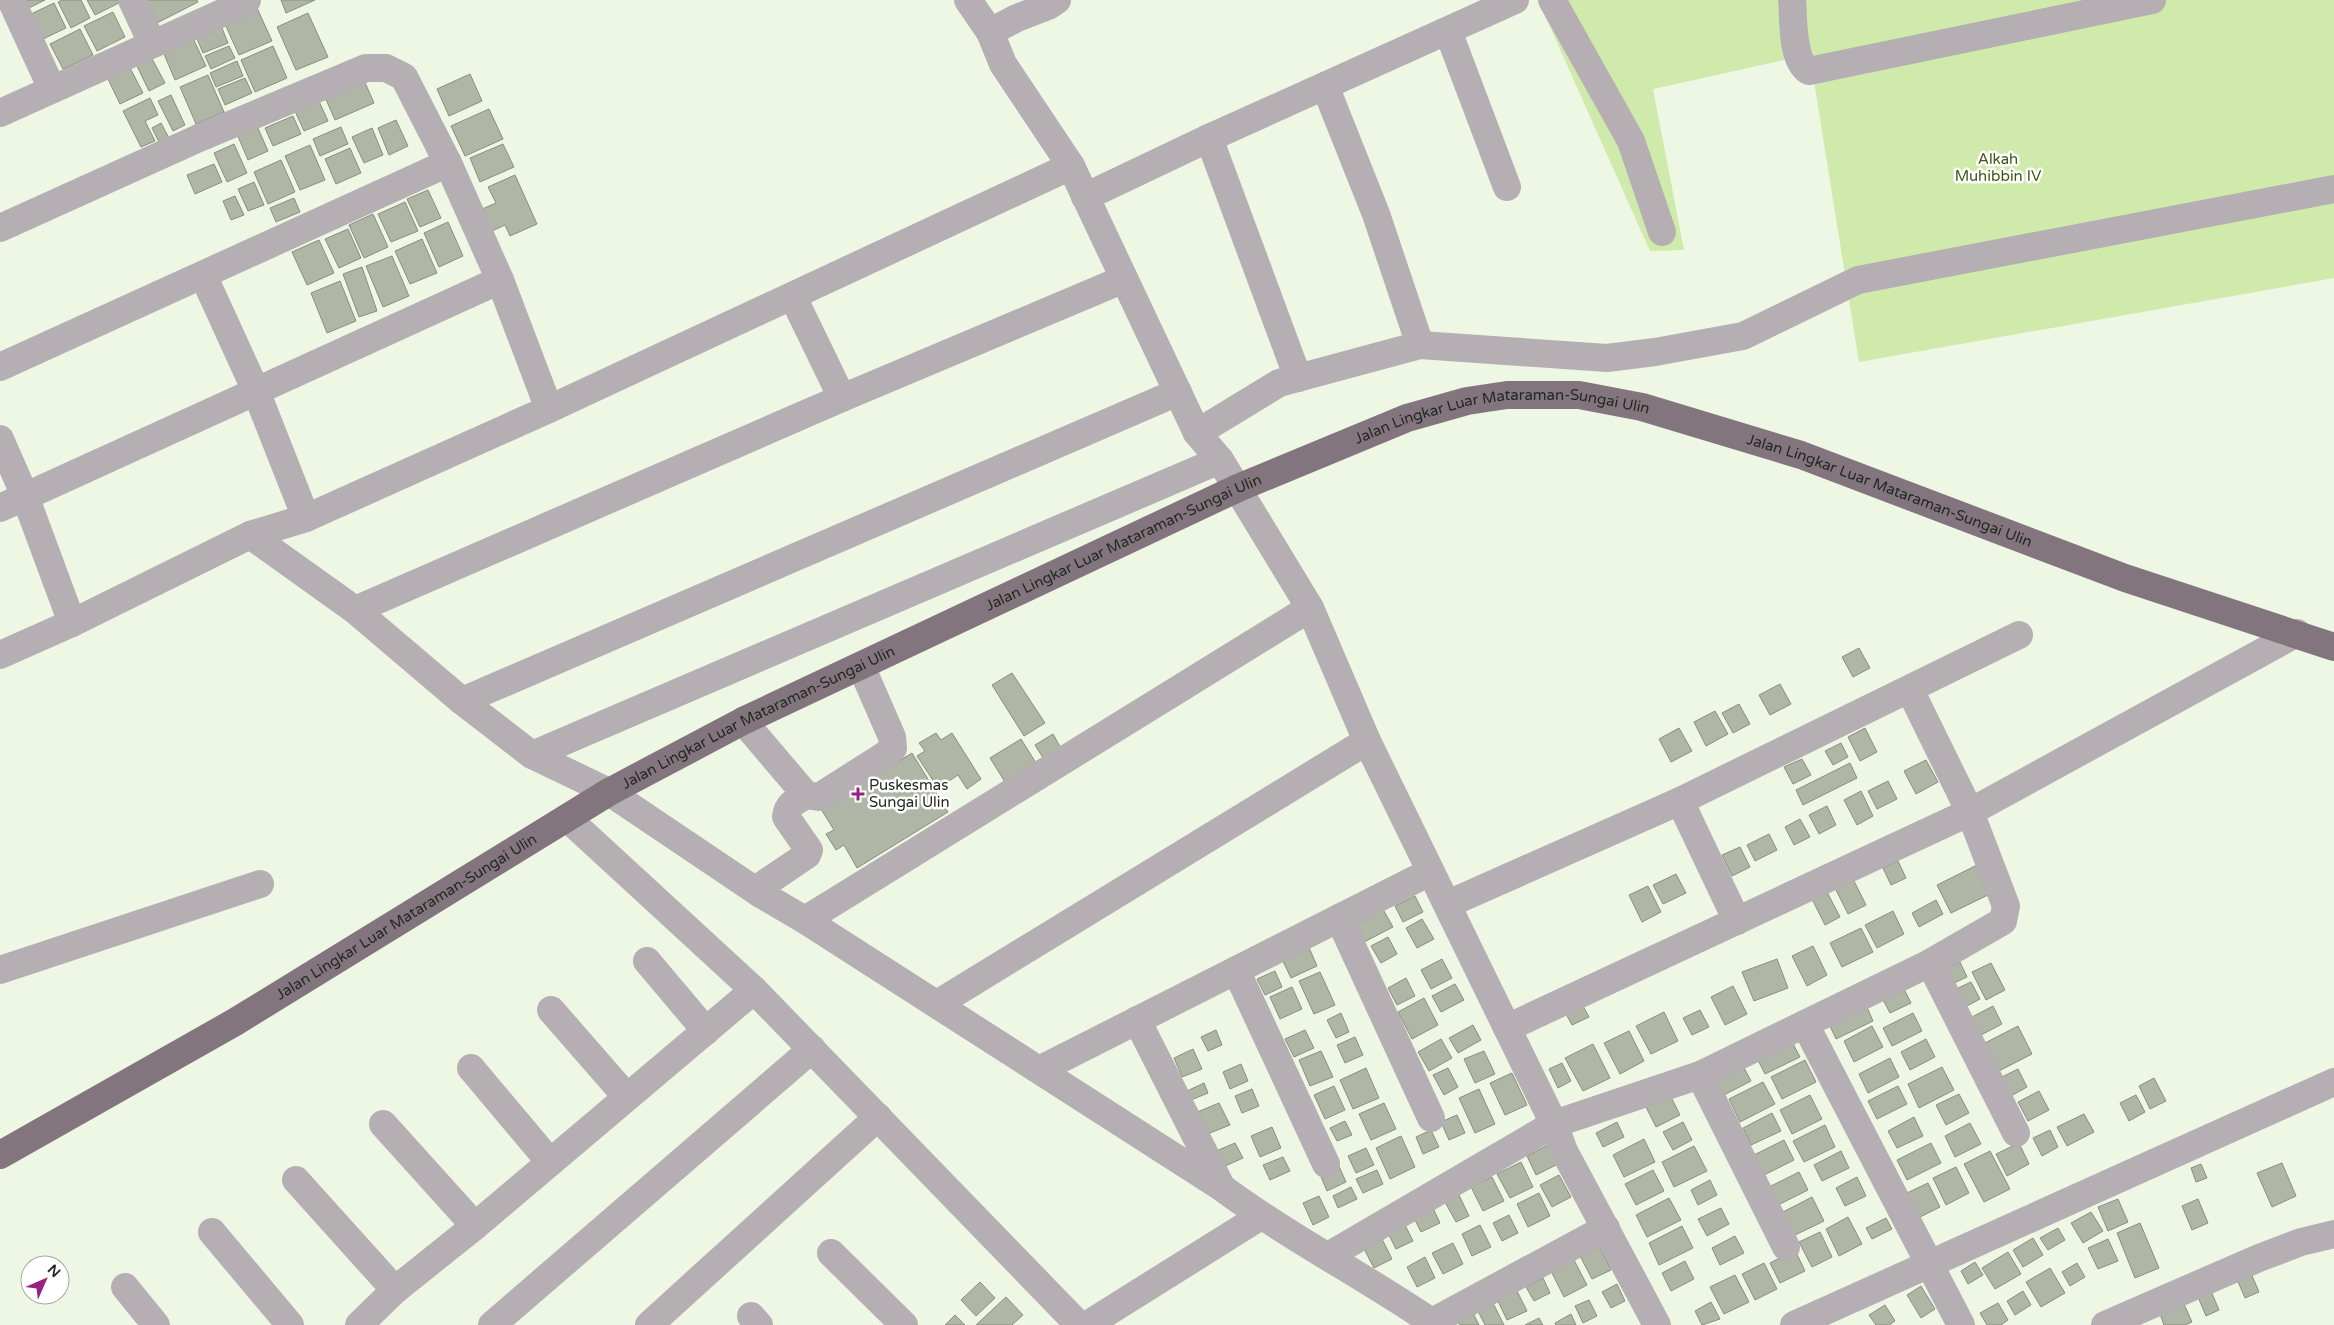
<svg xmlns="http://www.w3.org/2000/svg" width="2334" height="1325" font-family="'Varela Round',sans-serif">
	<style>
		.green { fill: #cfeaab }
		.building { fill: #afb6a5; stroke: #888f7f }
		.lines { fill: none; stroke-linecap: round; stroke-linejoin: round }
		.minor { stroke: #b5aeb3; stroke-width: 28 }
		.major { stroke: #82757e; stroke-width: 28 }
		.poi-dot { fill: #962381; stroke: #fff; stroke-width: 2 }
		.labels { text-anchor: middle; dominant-baseline: central; stroke-width: 5; stroke-linejoin: round; paint-order: stroke }
		.park-label { font-size: 15px; fill: #415617; stroke: #fff }
		.street-label { font-size: 15px; fill: #252821; stroke: #fff }
		.poi-label { font-size: 15px; fill: #252821; stroke: #fff; text-anchor: start }
	</style>
	<rect width="100%" height="100%" fill="#eef6e4"/>
	<!-- green -->
	<g class="green">
		<polygon points="1538,0 1778,0 1784,60 1653,89 1684,250 1650,251"/>
		<polygon points="1801,0 2334,0 2334,278 1859,362"/>
	</g>
	<!-- building -->
	<g class="building">
		<polygon points="20,0 45,0 25,10"/>
		<polygon points="62,0 81,0 90,18 71,28 58,2"/>
		<polygon points="87,0 118,0 119,3 95,15"/>
		<polygon points="147,0 197,0 198,2 155,24 144,2"/>
		<polygon points="281,0 315,0 286,13"/>
		<polygon points="54,3 66,28 41,40 29,15"/>
		<polygon points="257,8 272,41 239,55 224,22"/>
		<polygon points="113,12 125,37 97,51 84,26"/>
		<polygon points="308,13 328,57 296,70 277,27"/>
		<polygon points="220,23 228,43 203,53 195,34"/>
		<polygon points="80,29 93,55 63,69 50,44"/>
		<polygon points="191,34 206,66 175,80 161,47"/>
		<polygon points="229,46 235,58 211,69 205,56"/>
		<polygon points="273,46 287,78 255,92 241,60"/>
		<polygon points="150,55 165,83 149,91 135,62"/>
		<polygon points="237,61 243,76 216,87 210,73"/>
		<polygon points="129,66 143,93 120,104 107,77"/>
		<polygon points="470,74 482,101 449,116 437,89"/>
		<polygon points="208,75 224,112 196,124 180,87"/>
		<polygon points="245,78 252,93 225,105 218,89"/>
		<polygon points="363,78 374,103 335,120 324,95"/>
		<polygon points="171,95 185,125 173,131 158,101"/>
		<polygon points="150,98 158,115 145,121 155,141 141,147 123,111"/>
		<polygon points="318,99 328,121 304,131 294,109"/>
		<polygon points="489,109 503,139 465,156 451,126"/>
		<polygon points="293,116 301,134 273,146 265,128"/>
		<polygon points="396,120 408,146 389,155 378,128"/>
		<polygon points="161,123 170,140 160,144 152,128"/>
		<polygon points="257,126 268,151 248,160 237,134"/>
		<polygon points="341,127 348,144 320,156 313,139"/>
		<polygon points="372,128 383,155 364,163 352,137"/>
		<polygon points="234,144 247,173 227,182 214,153"/>
		<polygon points="503,144 514,167 480,182 470,158"/>
		<polygon points="310,145 325,180 300,190 285,156"/>
		<polygon points="350,148 361,173 336,184 325,159"/>
		<polygon points="281,160 295,192 268,204 254,172"/>
		<polygon points="214,164 222,182 195,194 187,175"/>
		<polygon points="515,175 537,224 510,236 505,225 492,231 482,209 496,203 488,187"/>
		<polygon points="254,182 264,205 248,211 238,189"/>
		<polygon points="428,190 441,218 420,227 407,199"/>
		<polygon points="235,196 244,215 231,220 223,201"/>
		<polygon points="294,198 300,212 276,222 270,208"/>
		<polygon points="405,202 418,231 391,242 378,214"/>
		<polygon points="373,214 388,247 364,258 349,225"/>
		<polygon points="448,222 463,256 439,267 424,233"/>
		<polygon points="348,229 361,258 339,268 325,239"/>
		<polygon points="422,239 437,273 410,284 395,251"/>
		<polygon points="319,240 334,273 307,285 292,252"/>
		<polygon points="392,256 409,296 383,307 366,266"/>
		<polygon points="362,267 377,311 359,317 343,274"/>
		<polygon points="340,281 356,321 327,333 311,293"/>
		<polygon points="1859,648 1870,668 1853,677 1842,657"/>
		<polygon points="1012,673 1045,723 1024,736 992,685"/>
		<polygon points="1780,684 1791,704 1770,715 1759,695"/>
		<polygon points="1739,704 1750,724 1733,733 1722,713"/>
		<polygon points="1715,711 1728,734 1706,746 1694,722"/>
		<polygon points="1679,728 1692,751 1671,762 1659,739"/>
		<polygon points="1865,728 1877,752 1860,761 1848,737"/>
		<polygon points="936,733 941,740 952,733 981,779 967,789 958,775 938,788 917,756 925,751 919,743"/>
		<polygon points="1053,734 1062,750 1045,761 1035,745"/>
		<polygon points="1021,739 1036,763 1005,782 990,758"/>
		<polygon points="1841,743 1848,757 1833,765 1825,751"/>
		<polygon points="912,753 948,812 857,868 844,845 836,850 826,834 834,830 821,809"/>
		<polygon points="1802,759 1811,775 1793,784 1784,767"/>
		<polygon points="1926,760 1938,782 1916,794 1904,771"/>
		<polygon points="1850,763 1857,778 1803,805 1796,790"/>
		<polygon points="1888,781 1897,799 1877,809 1868,791"/>
		<polygon points="1861,791 1873,816 1857,825 1844,800"/>
		<polygon points="1827,806 1836,825 1819,834 1809,815"/>
		<polygon points="1800,819 1810,837 1794,845 1785,827"/>
		<polygon points="1769,834 1777,850 1755,861 1747,845"/>
		<polygon points="1740,847 1750,867 1732,876 1722,855"/>
		<polygon points="1898,861 1906,878 1891,885 1883,868"/>
		<polygon points="1977,865 1992,893 1951,913 1937,885"/>
		<polygon points="1676,874 1686,893 1663,904 1653,885"/>
		<polygon points="1853,879 1866,905 1848,914 1835,888"/>
		<polygon points="1648,886 1661,912 1642,922 1629,895"/>
		<polygon points="1826,890 1840,917 1825,925 1811,897"/>
		<polygon points="1415,896 1423,912 1403,922 1395,906"/>
		<polygon points="1936,900 1943,914 1919,927 1912,913"/>
		<polygon points="1380,904 1393,927 1364,942 1352,919"/>
		<polygon points="1893,911 1904,934 1877,948 1865,925"/>
		<polygon points="1422,919 1434,939 1417,948 1406,928"/>
		<polygon points="1861,928 1873,952 1842,967 1830,943"/>
		<polygon points="1388,937 1397,954 1381,963 1371,946"/>
		<polygon points="1307,943 1317,966 1291,978 1280,955"/>
		<polygon points="1813,946 1827,975 1807,986 1792,956"/>
		<polygon points="1442,959 1452,978 1431,989 1421,970"/>
		<polygon points="1777,959 1788,988 1754,1001 1742,972"/>
		<polygon points="1960,962 1967,977 1954,983 1947,968"/>
		<polygon points="1991,963 2005,990 1986,1000 1972,972"/>
		<polygon points="1275,971 1282,987 1265,995 1257,979"/>
		<polygon points="1320,972 1335,1005 1314,1014 1299,981"/>
		<polygon points="1406,978 1415,996 1397,1005 1388,988"/>
		<polygon points="1971,982 1980,999 1965,1007 1956,989"/>
		<polygon points="1455,984 1464,1000 1441,1012 1432,996"/>
		<polygon points="1733,986 1747,1014 1725,1025 1711,997"/>
		<polygon points="1292,987 1302,1009 1280,1019 1270,997"/>
		<polygon points="1903,987 1911,1003 1890,1013 1882,998"/>
		<polygon points="1424,998 1438,1025 1412,1039 1398,1012"/>
		<polygon points="1866,1005 1873,1021 1836,1039 1829,1024"/>
		<polygon points="1583,1006 1589,1017 1572,1025 1566,1014"/>
		<polygon points="1993,1006 2002,1024 1981,1035 1972,1017"/>
		<polygon points="1700,1010 1709,1027 1692,1035 1683,1018"/>
		<polygon points="1664,1012 1678,1041 1651,1054 1636,1026"/>
		<polygon points="1341,1013 1349,1032 1336,1038 1327,1020"/>
		<polygon points="1913,1013 1922,1031 1892,1046 1883,1028"/>
		<polygon points="1473,1025 1481,1040 1458,1053 1449,1038"/>
		<polygon points="1872,1026 1883,1047 1854,1062 1844,1041"/>
		<polygon points="2018,1026 2032,1054 1995,1073 1981,1045"/>
		<polygon points="1216,1030 1222,1045 1208,1051 1201,1037"/>
		<polygon points="1305,1030 1314,1048 1294,1057 1285,1039"/>
		<polygon points="1629,1031 1644,1061 1620,1074 1604,1043"/>
		<polygon points="1355,1037 1363,1055 1345,1063 1337,1045"/>
		<polygon points="1441,1039 1452,1058 1429,1071 1418,1052"/>
		<polygon points="1926,1039 1935,1057 1910,1070 1901,1052"/>
		<polygon points="1791,1040 1800,1057 1765,1074 1757,1058"/>
		<polygon points="1593,1044 1610,1078 1583,1091 1565,1058"/>
		<polygon points="1193,1049 1202,1069 1182,1077 1174,1058"/>
		<polygon points="1321,1051 1333,1077 1310,1086 1299,1060"/>
		<polygon points="1484,1051 1495,1074 1475,1083 1464,1059"/>
		<polygon points="1890,1058 1899,1077 1868,1093 1859,1074"/>
		<polygon points="1805,1060 1816,1082 1782,1099 1771,1077"/>
		<polygon points="1562,1063 1571,1081 1558,1088 1549,1069"/>
		<polygon points="1241,1064 1248,1081 1230,1089 1223,1072"/>
		<polygon points="1742,1064 1751,1081 1724,1095 1715,1077"/>
		<polygon points="1942,1067 1954,1090 1919,1108 1908,1084"/>
		<polygon points="1366,1068 1379,1098 1353,1109 1340,1080"/>
		<polygon points="1448,1068 1458,1087 1444,1095 1433,1075"/>
		<polygon points="2018,1069 2027,1087 2011,1096 2002,1077"/>
		<polygon points="1512,1073 1527,1105 1505,1115 1490,1083"/>
		<polygon points="2154,1078 2166,1101 2150,1109 2139,1086"/>
		<polygon points="1763,1082 1775,1104 1740,1122 1729,1099"/>
		<polygon points="1204,1083 1208,1093 1191,1100 1187,1091"/>
		<polygon points="1334,1086 1345,1110 1325,1119 1314,1095"/>
		<polygon points="1898,1086 1907,1104 1877,1119 1868,1101"/>
		<polygon points="1252,1089 1259,1106 1242,1113 1235,1096"/>
		<polygon points="1479,1089 1495,1124 1475,1133 1459,1098"/>
		<polygon points="2039,1091 2049,1110 2028,1121 2018,1102"/>
		<polygon points="1959,1094 1969,1113 1946,1125 1936,1105"/>
		<polygon points="1670,1095 1680,1115 1656,1127 1646,1107"/>
		<polygon points="1810,1095 1822,1119 1792,1134 1780,1110"/>
		<polygon points="2136,1095 2145,1112 2129,1121 2120,1103"/>
		<polygon points="1219,1103 1230,1125 1205,1135 1195,1113"/>
		<polygon points="1384,1103 1396,1129 1371,1140 1359,1114"/>
		<polygon points="1772,1113 1781,1131 1751,1145 1743,1128"/>
		<polygon points="2084,1114 2094,1132 2067,1146 2057,1127"/>
		<polygon points="1457,1115 1465,1133 1449,1140 1441,1122"/>
		<polygon points="1914,1117 1923,1136 1897,1148 1888,1131"/>
		<polygon points="1345,1121 1352,1135 1337,1141 1330,1128"/>
		<polygon points="1617,1122 1624,1137 1603,1147 1596,1133"/>
		<polygon points="1683,1122 1692,1140 1673,1150 1663,1132"/>
		<polygon points="1970,1123 1981,1144 1955,1157 1945,1136"/>
		<polygon points="1825,1125 1835,1147 1804,1162 1793,1141"/>
		<polygon points="1272,1127 1281,1148 1260,1157 1251,1136"/>
		<polygon points="1431,1130 1439,1147 1423,1154 1416,1137"/>
		<polygon points="2050,1130 2058,1147 2042,1156 2033,1138"/>
		<polygon points="1401,1136 1415,1167 1390,1179 1376,1148"/>
		<polygon points="1644,1139 1655,1162 1624,1177 1613,1155"/>
		<polygon points="1784,1140 1794,1160 1764,1175 1754,1155"/>
		<polygon points="1235,1143 1243,1158 1223,1167 1216,1151"/>
		<polygon points="1552,1143 1562,1162 1536,1175 1527,1156"/>
		<polygon points="1931,1143 1941,1163 1907,1180 1897,1160"/>
		<polygon points="2019,1143 2029,1164 2007,1176 1996,1154"/>
		<polygon points="1694,1146 1707,1171 1674,1187 1662,1162"/>
		<polygon points="1366,1148 1374,1165 1356,1173 1348,1156"/>
		<polygon points="1841,1151 1849,1168 1822,1181 1814,1165"/>
		<polygon points="1990,1151 2010,1189 1984,1202 1964,1164"/>
		<polygon points="1283,1157 1290,1171 1270,1180 1263,1165"/>
		<polygon points="1521,1162 1533,1187 1510,1198 1497,1174"/>
		<polygon points="2282,1163 2296,1196 2272,1207 2257,1173"/>
		<polygon points="1338,1164 1346,1182 1327,1191 1319,1172"/>
		<polygon points="2201,1164 2207,1178 2196,1182 2191,1168"/>
		<polygon points="1956,1167 1969,1193 1946,1205 1933,1178"/>
		<polygon points="1377,1170 1383,1184 1363,1193 1356,1179"/>
		<polygon points="1653,1170 1664,1191 1636,1205 1625,1184"/>
		<polygon points="1799,1172 1808,1190 1776,1206 1767,1188"/>
		<polygon points="1559,1175 1571,1197 1552,1207 1540,1185"/>
		<polygon points="1492,1177 1504,1201 1483,1211 1471,1187"/>
		<polygon points="1857,1177 1866,1196 1845,1206 1836,1188"/>
		<polygon points="1710,1180 1717,1195 1698,1205 1691,1190"/>
		<polygon points="1928,1183 1940,1207 1920,1217 1907,1193"/>
		<polygon points="1351,1187 1357,1199 1338,1208 1333,1196"/>
		<polygon points="1539,1193 1550,1216 1528,1227 1517,1204"/>
		<polygon points="1459,1195 1469,1216 1456,1222 1445,1202"/>
		<polygon points="1319,1196 1329,1217 1313,1225 1303,1203"/>
		<polygon points="1812,1197 1824,1221 1793,1236 1781,1213"/>
		<polygon points="1669,1198 1681,1220 1647,1237 1636,1215"/>
		<polygon points="2118,1199 2128,1222 2108,1231 2098,1207"/>
		<polygon points="2198,1199 2208,1223 2192,1230 2182,1206"/>
		<polygon points="1432,1206 1440,1223 1421,1232 1413,1216"/>
		<polygon points="1721,1208 1729,1224 1707,1236 1698,1219"/>
		<polygon points="2091,1212 2103,1231 2083,1243 2071,1223"/>
		<polygon points="1509,1215 1518,1233 1502,1241 1493,1223"/>
		<polygon points="1848,1217 1862,1244 1839,1256 1826,1229"/>
		<polygon points="1886,1218 1892,1229 1872,1239 1866,1228"/>
		<polygon points="1404,1223 1413,1241 1396,1249 1387,1231"/>
		<polygon points="2140,1223 2159,1268 2135,1278 2117,1233"/>
		<polygon points="1480,1225 1491,1247 1472,1256 1462,1234"/>
		<polygon points="1682,1226 1693,1248 1659,1265 1649,1243"/>
		<polygon points="2058,1228 2065,1240 2048,1250 2040,1238"/>
		<polygon points="1820,1232 1832,1257 1812,1267 1799,1242"/>
		<polygon points="1735,1236 1744,1253 1720,1265 1712,1248"/>
		<polygon points="1381,1237 1392,1259 1374,1268 1363,1247"/>
		<polygon points="2033,1238 2043,1255 2023,1267 2013,1250"/>
		<polygon points="2108,1239 2118,1261 2098,1269 2088,1248"/>
		<polygon points="1453,1243 1463,1264 1443,1274 1432,1253"/>
		<polygon points="1599,1245 1611,1270 1592,1279 1579,1254"/>
		<polygon points="1795,1250 1805,1271 1780,1283 1770,1263"/>
		<polygon points="2008,1252 2021,1274 1995,1289 1982,1268"/>
		<polygon points="1425,1257 1435,1278 1417,1287 1407,1267"/>
		<polygon points="1574,1260 1587,1285 1564,1297 1551,1271"/>
		<polygon points="1685,1261 1694,1279 1671,1291 1662,1273"/>
		<polygon points="1975,1262 1983,1275 1968,1284 1961,1271"/>
		<polygon points="1764,1263 1777,1289 1755,1300 1742,1274"/>
		<polygon points="2077,1263 2085,1277 2070,1286 2062,1272"/>
		<polygon points="2050,1268 2065,1293 2041,1307 2026,1282"/>
		<polygon points="2250,1271 2259,1292 2245,1298 2236,1277"/>
		<polygon points="1735,1275 1749,1302 1724,1314 1710,1287"/>
		<polygon points="1543,1278 1550,1293 1534,1301 1526,1287"/>
		<polygon points="980,1282 995,1298 976,1316 961,1300"/>
		<polygon points="1617,1284 1625,1301 1611,1308 1602,1292"/>
		<polygon points="1921,1286 1935,1309 1921,1318 1907,1295"/>
		<polygon points="1516,1289 1527,1311 1507,1320 1497,1299"/>
		<polygon points="2023,1291 2031,1305 2015,1315 2007,1301"/>
		<polygon points="2211,1291 2219,1310 2206,1316 2198,1297"/>
		<polygon points="1006,1297 1023,1315 1012,1325 976,1325"/>
		<polygon points="1491,1299 1504,1325 1485,1325 1476,1307"/>
		<polygon points="1589,1300 1597,1316 1583,1323 1575,1306"/>
		<polygon points="1711,1302 1720,1319 1702,1325 1695,1311"/>
		<polygon points="1998,1303 2008,1320 2001,1325 1987,1325 1980,1313"/>
		<polygon points="2184,1304 2192,1322 2185,1325 2164,1325 2160,1314"/>
		<polygon points="1885,1305 1895,1321 1889,1325 1876,1325 1869,1315"/>
		<polygon points="1472,1311 1479,1325 1460,1325 1456,1318"/>
		<polygon points="1571,1314 1576,1325 1556,1325 1555,1323"/>
		<polygon points="955,1315 965,1325 945,1325"/>
		<polygon points="1539,1318 1543,1325 1525,1325"/>
	</g>
	<g class="lines">
		<!-- minor -->
		<g class="minor">
			<polyline points="11,0 52,89"/>
			<polyline points="132,0 152,43"/>
			<polyline points="968,0 990,32"/>
			<polyline points="1057,0 1048,6 1017,18 990,32 1003,64 1071,166 1197,433 1220,460 1310,608 1367,741 1554,1124 1564,1151 1657,1325"/>
			<polyline points="1552,0 1631,141 1662,232"/>
			<path d="M1792,0c2,20 -1,60 17,71l343,-71"/>
			<polyline points="1448,31 1507,187"/>
			<polyline points="1325,86 1376,214 1420,345"/>
			<polyline points="0,113 242,4 247,0"/>
			<polyline points="1209,138 1298,378"/>
			<polyline points="1085,197 1209,138 1515,0"/>
			<polyline points="0,228 199,138 366,68 386,68 404,77 448,163 500,280 549,409"/>
			<polyline points="203,275 256,391 306,518"/>
			<polyline points="793,297 842,398"/>
			<polyline points="0,367 448,163"/>
			<polyline points="1197,433 1279,383 1420,345 1607,358 1655,352 1743,336 1858,280 2334,189"/>
			<polyline points="0,439 25,496 72,623"/>
			<polyline points="0,508 500,280"/>
			<path d="M250,535l105,75 107,91 70,54 77,37 150,101 46,27 416,267c69,51 145,90 215,138"/>
			<polyline points="355,610 842,398 1124,279"/>
			<polyline points="0,655 72,623 250,535 306,518 549,409 1071,166"/>
			<polyline points="462,701 1178,392"/>
			<polyline points="743,721 806,795 819,797 885,755 893,748 892,737 861,666"/>
			<polyline points="532,755 1220,460"/>
			<polyline points="1680,801 1737,921"/>
			<polyline points="567,818 754,990 1079,1325"/>
			<path d="M759,893l5,-9 43,-29 2,-5 -23,-33c1,-13 10,-16 20,-22"/>
			<polyline points="1448,904 1680,801 2019,635"/>
			<polyline points="1339,918 1431,1118"/>
			<polyline points="805,920 1310,608"/>
			<polyline points="647,961 706,1031"/>
			<polyline points="1930,963 2016,1133"/>
			<polyline points="0,970 260,884"/>
			<polyline points="1236,970 1326,1164"/>
			<polyline points="937,1004 1367,741"/>
			<polyline points="551,1010 626,1096"/>
			<polyline points="1137,1020 1221,1186"/>
			<polyline points="1805,1024 1961,1325"/>
			<polyline points="1507,1028 1970,812 2297,633"/>
			<polyline points="471,1068 550,1162"/>
			<polyline points="1039,1070 1430,872"/>
			<polyline points="1700,1075 1786,1247"/>
			<polyline points="383,1124 475,1226"/>
			<polyline points="296,1180 395,1290"/>
			<polyline points="212,1232 290,1325"/>
			<polyline points="831,1253 904,1325"/>
			<polyline points="1328,1256 1554,1124 1700,1075 1930,963 2003,921 2006,906 1970,812 1910,690"/>
			<polyline points="125,1287 156,1325"/>
			<polyline points="751,1316 759,1325"/>
			<polyline points="1432,1322 1606,1228"/>
			<polyline points="359,1325 395,1290 475,1226 754,990"/>
			<polyline points="492,1325 812,1049"/>
			<polyline points="649,1325 878,1117"/>
			<polyline points="1087,1325 1261,1216"/>
			<polyline points="1794,1325 2334,1082"/>
			<polyline points="2105,1325 2259,1258 2301,1242 2334,1234"/>
		</g>
		<!-- major -->
		<path class="major" id="s1" d="M0,1155l235,-133 374,-230 134,-71 495,-233 169,-70 60,-17 40,-6h72l63,12 159,48 324,123 209,69"/>
	</g>
	<!-- markers -->
	<path class="poi-dot" d="M855.5 786.5h5v5h5v5h-5v5h-5v-5h-5v-5h5z"/>
	<g class="labels">
		<!-- park labels -->
		<g class="park-label">
			<text x="1998" y="159">Alkah<tspan x="1998" dy="17">Muhibbin IV</tspan></text>
		</g>
		<!-- street labels -->
		<g class="street-label">
			<text stroke="none"><textPath href="#s1" startOffset="1686">Jalan Lingkar Luar Mataraman-Sungai Ulin</textPath></text>
			<text stroke="none"><textPath href="#s1" startOffset="2091">Jalan Lingkar Luar Mataraman-Sungai Ulin</textPath></text>
			<text stroke="none"><textPath href="#s1" startOffset="1281">Jalan Lingkar Luar Mataraman-Sungai Ulin</textPath></text>
			<text stroke="none"><textPath href="#s1" startOffset="876">Jalan Lingkar Luar Mataraman-Sungai Ulin</textPath></text>
			<text stroke="none"><textPath href="#s1" startOffset="471">Jalan Lingkar Luar Mataraman-Sungai Ulin</textPath></text>
		</g>
		<!-- poi labels -->
		<g class="poi-label">
			<text x="869" y="785">Puskesmas<tspan x="869" dy="17">Sungai Ulin</tspan></text>
		</g>
	</g>
	<!-- north arrow -->
	<g transform="translate(45 1280) rotate(45)"><circle r="24" fill="#ffffff" stroke="#a8a9a6"/>
	<path d="M0-4L9 19L0 12L-9 19Z" fill="#962381"/>
	<text y="-8" font-size="14" font-weight="bold" text-anchor="middle" fill="#252821">N</text>
	</g>
</svg>
